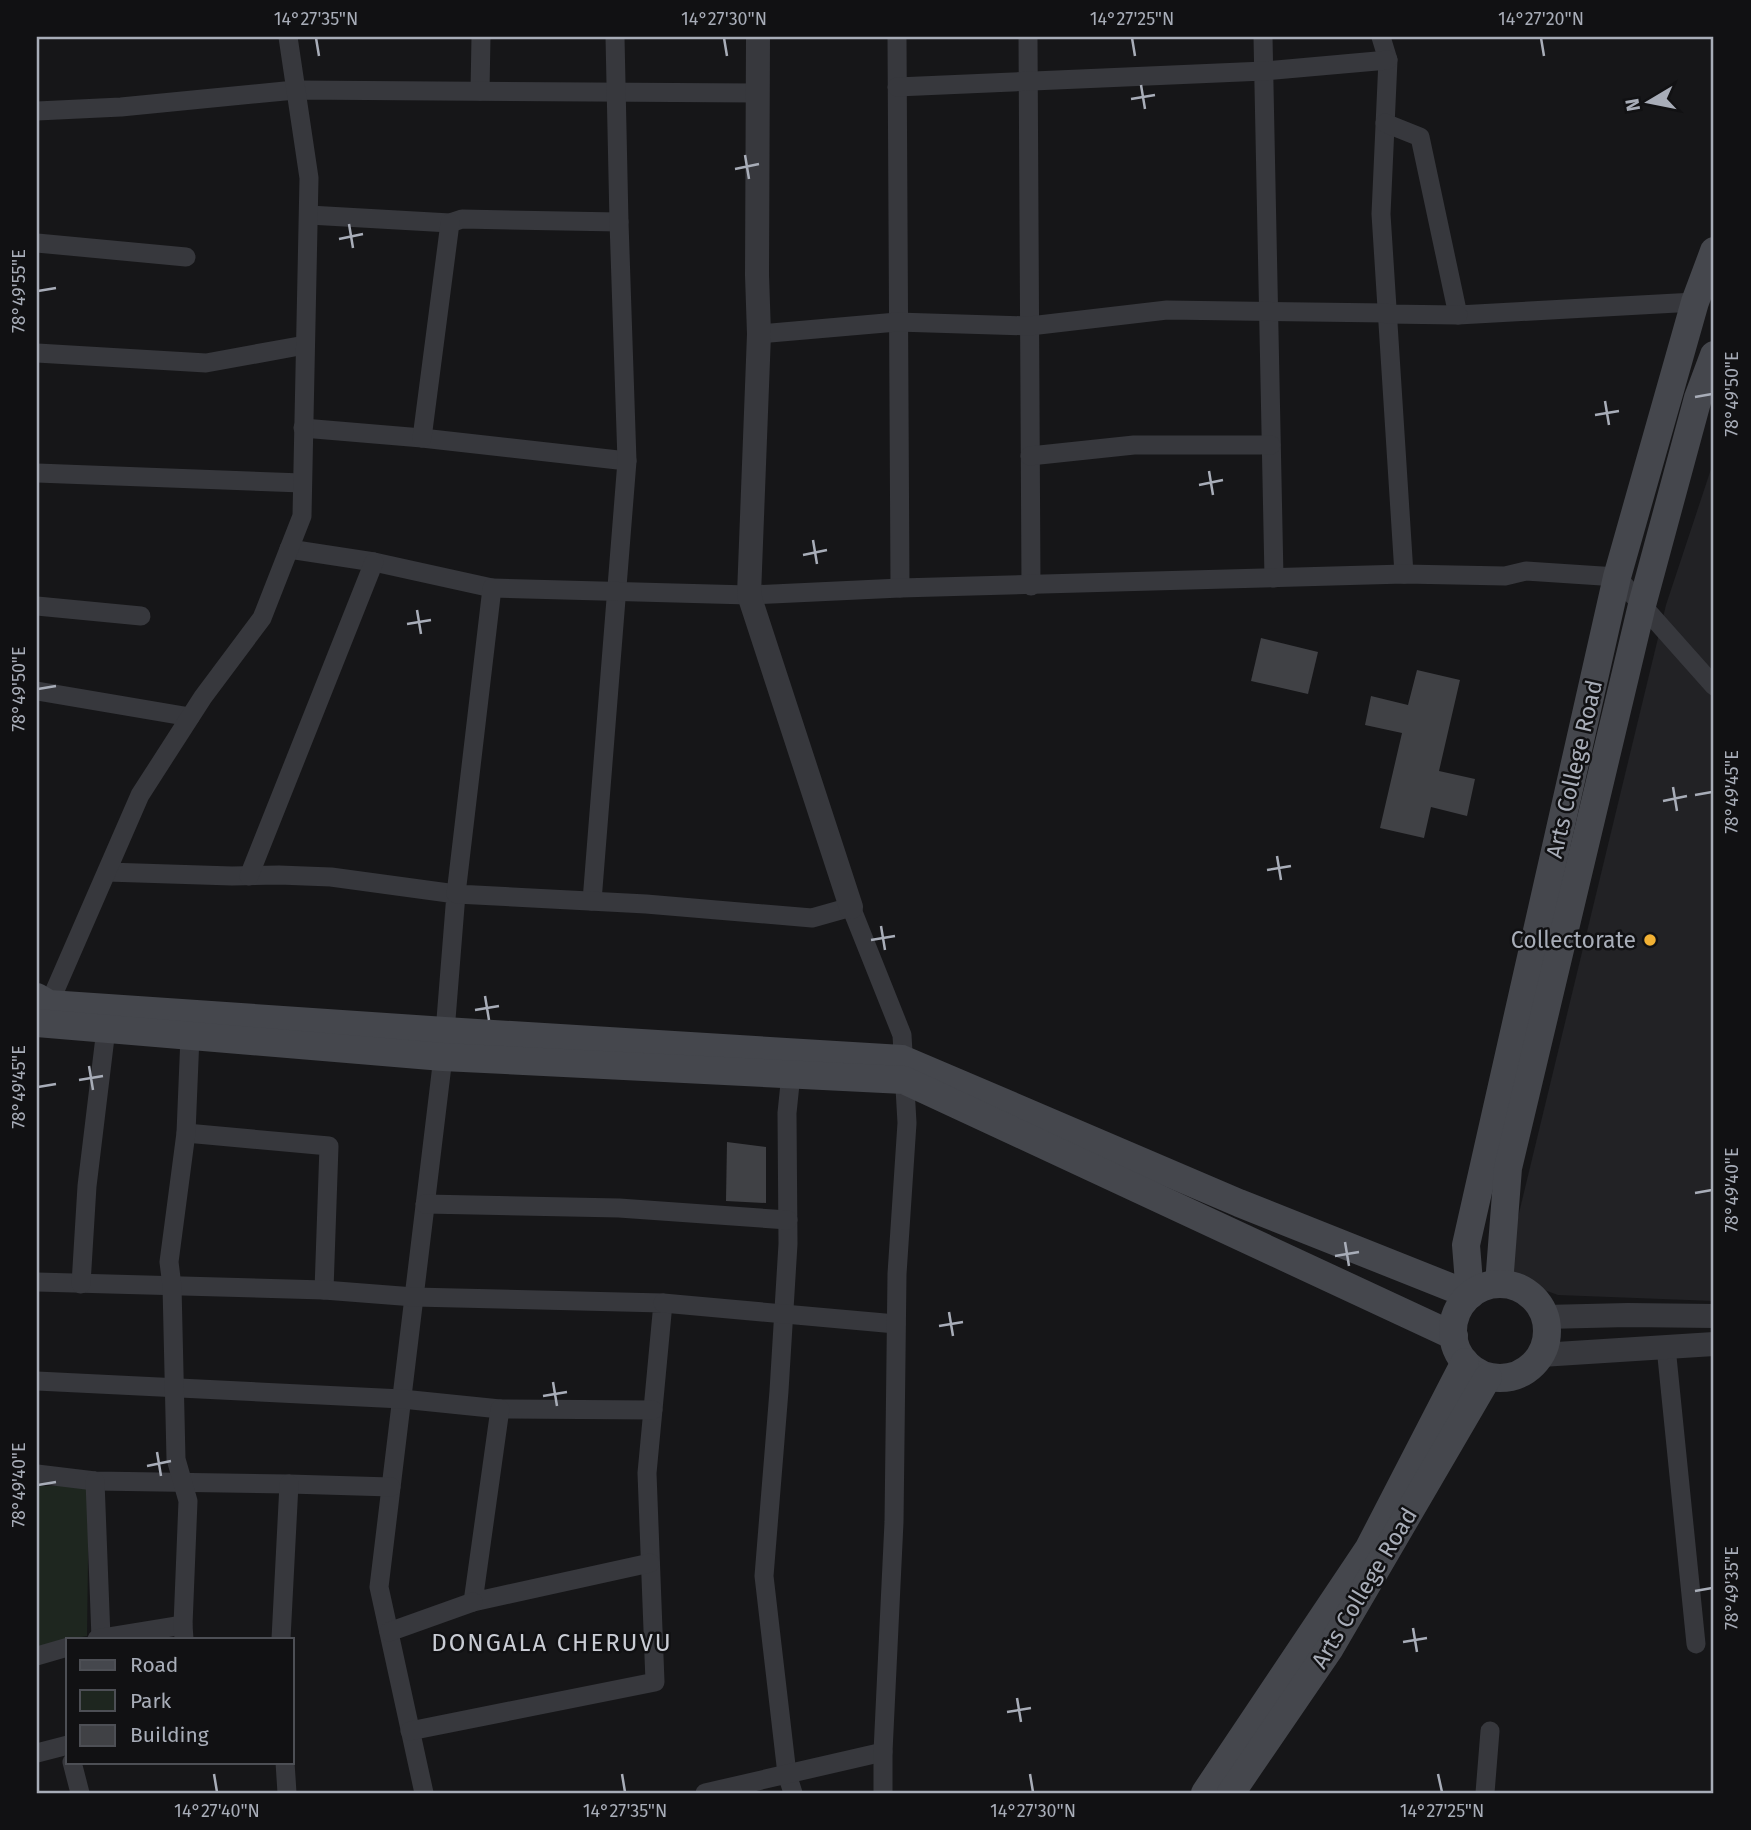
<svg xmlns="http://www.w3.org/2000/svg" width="1751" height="1830" font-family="'Fira Sans',sans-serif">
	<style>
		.built { fill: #222225 }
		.green { fill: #1e261f }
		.building { fill: #404145 }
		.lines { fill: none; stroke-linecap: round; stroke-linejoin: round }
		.minor { stroke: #37383d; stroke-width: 19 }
		.tertiary { stroke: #37383d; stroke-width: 24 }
		.secondary { stroke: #45474d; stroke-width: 28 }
		.ticks { fill: none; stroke: #a8adb8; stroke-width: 2.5 }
		.poi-dot { fill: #f2b134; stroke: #111113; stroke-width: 2.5 }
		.labels { text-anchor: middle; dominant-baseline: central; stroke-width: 5; stroke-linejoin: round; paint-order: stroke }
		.street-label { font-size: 23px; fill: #a8adb8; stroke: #111113 }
		.poi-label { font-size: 23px; fill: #a8adb8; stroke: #111113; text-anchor: end }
		.neighbourhood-label { font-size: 24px; letter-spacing: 2px; fill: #c9ccd4; stroke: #111113 }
		.neatline { fill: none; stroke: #a8adb8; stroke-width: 2.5 }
		.ticks-label { font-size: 18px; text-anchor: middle; fill: #a8adb8 }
	</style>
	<rect width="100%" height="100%" fill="#161618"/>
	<!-- built -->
	<polygon class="built" points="1714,460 1714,1301 1558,1295 1504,1275 1666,605"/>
	<!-- green -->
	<polygon class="green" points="37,1486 89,1486 87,1636 68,1639 37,1649"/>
	<!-- building -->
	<g class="building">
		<polygon points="1261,638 1318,652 1308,694 1251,681"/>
		<polygon points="1417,670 1460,680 1439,771 1475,779 1467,816 1431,807 1424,838 1380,828 1402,733 1365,725 1371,696 1408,705"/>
		<polygon points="727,1142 766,1147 766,1203 726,1201"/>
	</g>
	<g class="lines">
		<!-- minor -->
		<g class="minor">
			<polyline points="897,37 900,588"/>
			<polyline points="1028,37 1031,586"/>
			<polyline points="1263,37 1274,578"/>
			<polyline points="1381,37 1388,60 1381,214 1404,574"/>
			<polyline points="897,87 1264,71 1388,60"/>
			<polyline points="480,91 481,37"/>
			<polyline points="37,111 121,107 295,90 757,93 758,95"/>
			<polyline points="1385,123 1420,137 1458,315 1695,302"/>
			<polyline points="309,215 450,223 462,219 619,222"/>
			<polyline points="37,243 186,257"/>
			<polyline points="759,334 897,322 1030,326 1167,310 1387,313 1387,314 1458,315"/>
			<polyline points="37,353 206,363 305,345"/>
			<polyline points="303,428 422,438 627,461"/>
			<polyline points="422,438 450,223"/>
			<polyline points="1030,456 1134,445 1271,445"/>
			<polyline points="37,473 302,483"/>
			<polyline points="289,549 374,562 492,588"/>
			<polyline points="37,606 141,616"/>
			<polyline points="37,691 190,717"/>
			<polyline points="107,872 232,876 279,875 331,877 456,894 443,1057 379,1587 424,1793"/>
			<polyline points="249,876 374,562"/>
			<polyline points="592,901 627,461 619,222 615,37"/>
			<polyline points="41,1009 49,1004 140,795 203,697 262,618 302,516 309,178 288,37"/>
			<polyline points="791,1074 787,1113 788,1244 779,1391 764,1576 787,1774 793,1793"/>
			<polyline points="186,1133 329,1146 324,1290"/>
			<polyline points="425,1204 619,1208 788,1220"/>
			<polyline points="37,1282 324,1290 414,1297 663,1303 647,1473 655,1682 410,1731"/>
			<polyline points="81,1284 87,1186 106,1029"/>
			<polyline points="663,1303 896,1324"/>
			<polyline points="1666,1347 1696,1644"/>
			<polyline points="37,1381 402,1399 500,1409 653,1410"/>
			<polyline points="500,1409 473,1602 650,1563"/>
			<polyline points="37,1474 95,1481 289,1484 391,1487"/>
			<polyline points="95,1481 101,1638"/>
			<polyline points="389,1632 473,1602"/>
			<polyline points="97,1639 183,1625"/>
			<polyline points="184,1639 183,1625 188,1501 176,1459 172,1286 169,1262 186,1133 190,1036"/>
			<polyline points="281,1639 289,1484"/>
			<polyline points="37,1656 68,1647"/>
			<polyline points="37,1753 68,1745"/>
			<polyline points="72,1762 80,1793"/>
			<polyline points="285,1762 287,1793"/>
			<polyline points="705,1793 883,1752"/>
			<polyline points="883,1793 883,1752 894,1522 897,1274 907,1123 902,1035 851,907 812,918 646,904 456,894 492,588 749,595 900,588 1404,574 1505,576 1526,571 1617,577 1714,686"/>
			<polyline points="1485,1793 1490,1731"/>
		</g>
		<!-- tertiary -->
		<g class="tertiary">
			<polyline points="758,37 757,275 759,334 749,595 851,907"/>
			<polyline points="1545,1317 1628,1315 1714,1316"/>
			<polyline points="1541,1355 1714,1344"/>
		</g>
		<!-- secondary -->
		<g class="secondary">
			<polyline points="37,997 49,1004 445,1031 902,1059 1239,1203 1470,1295 1466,1245 1617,577 1695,302 1714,251"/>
			<polyline points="37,1023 443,1057 904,1080 1454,1336"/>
			<polyline points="1499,1284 1508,1168 1642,605 1698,398 1714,355"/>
			<circle cx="1500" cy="1331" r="47"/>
			<polyline points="1205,1793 1369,1548 1465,1362"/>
			<polyline points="1231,1793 1330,1648 1488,1377"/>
		</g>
	</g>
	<!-- ticks -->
	<path class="ticks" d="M316,38l3,18M724,38l3,18M1132,38l3,18M1541,38l3,18M1141,85l4,24M1131,99l24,-4M745,155l4,24M735,169l24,-5M349,224l4,24M339,239l24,-5M38,291l18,-3M1695,397l17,-3M1605,401l4,24M1595,415l24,-4M1209,471l4,24M1199,485l24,-5M813,540l4,24M803,555l24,-5M417,610l4,24M407,624l24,-4M38,689l18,-3M1673,787l4,24M1695,795l17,-3M1663,801l24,-5M1277,856l4,24M1267,870l24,-4M881,926l4,24M871,940l24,-4M485,996l4,24M475,1010l24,-4M89,1066l4,24M79,1080l24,-4M38,1087l18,-3M1695,1193l17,-3M1345,1242l4,24M1335,1256l24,-4M949,1312l4,24M939,1326l24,-4M553,1382l4,24M543,1396l24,-4M157,1452l4,24M147,1466l24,-5M38,1485l18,-3M1695,1591l17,-3M1413,1628l4,24M1403,1642l24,-4M1017,1698l4,24M1007,1712l24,-4M214,1774l3,18M622,1774l3,18M1030,1774l3,18M1438,1774l4,18"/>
	<!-- markers -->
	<circle class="poi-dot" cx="1650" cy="940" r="7"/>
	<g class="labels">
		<!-- street labels -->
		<g class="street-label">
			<text transform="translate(1574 769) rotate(-77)">Arts College Road</text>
			<text transform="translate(1364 1588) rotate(-59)">Arts College Road</text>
		</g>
		<!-- poi labels -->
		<g class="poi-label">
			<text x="1636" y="940">Collectorate</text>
		</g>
		<!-- neighbourhood labels -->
		<g class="neighbourhood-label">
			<text x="552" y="1643">DONGALA CHERUVU</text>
		</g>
	</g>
	<!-- border -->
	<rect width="1751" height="1830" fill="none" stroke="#111113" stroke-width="77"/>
	<!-- legend -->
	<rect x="66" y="1638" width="228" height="126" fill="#111113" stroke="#4d4f55" stroke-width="2"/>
	<rect x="80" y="1660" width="35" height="10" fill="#45474d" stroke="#4d4f55" stroke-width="2"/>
	<text x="130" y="1672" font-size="21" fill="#a8adb8">Road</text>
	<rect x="80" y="1690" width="35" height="21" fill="#1e261f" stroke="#4d4f55" stroke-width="2"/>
	<text x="130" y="1708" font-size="21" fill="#a8adb8">Park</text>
	<rect x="80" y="1725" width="35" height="21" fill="#404145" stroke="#4d4f55" stroke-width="2"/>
	<text x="130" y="1742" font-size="21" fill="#a8adb8">Building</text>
	<!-- north arrow -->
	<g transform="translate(1649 102) rotate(260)" stroke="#111113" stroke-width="5" paint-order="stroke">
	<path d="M0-5L12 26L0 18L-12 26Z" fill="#a8adb8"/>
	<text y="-10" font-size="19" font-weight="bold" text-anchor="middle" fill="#a8adb8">N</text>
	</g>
	<rect x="38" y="38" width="1674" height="1754" class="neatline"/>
	<g class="ticks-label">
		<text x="316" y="25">14°27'35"N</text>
		<text x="724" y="25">14°27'30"N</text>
		<text x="1132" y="25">14°27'25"N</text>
		<text x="1541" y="25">14°27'20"N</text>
		<text transform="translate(19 291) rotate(-90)" y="6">78°49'55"E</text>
		<text transform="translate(1732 394) rotate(-90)" y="6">78°49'50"E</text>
		<text transform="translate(19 689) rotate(-90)" y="6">78°49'50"E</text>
		<text transform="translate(1732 792) rotate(-90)" y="6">78°49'45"E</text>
		<text transform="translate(19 1087) rotate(-90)" y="6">78°49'45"E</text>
		<text transform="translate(1732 1190) rotate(-90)" y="6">78°49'40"E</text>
		<text transform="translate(19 1485) rotate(-90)" y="6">78°49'40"E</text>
		<text transform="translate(1732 1588) rotate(-90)" y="6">78°49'35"E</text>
		<text x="217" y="1817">14°27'40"N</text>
		<text x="625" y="1817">14°27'35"N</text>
		<text x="1033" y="1817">14°27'30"N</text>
		<text x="1442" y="1817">14°27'25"N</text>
	</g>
</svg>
